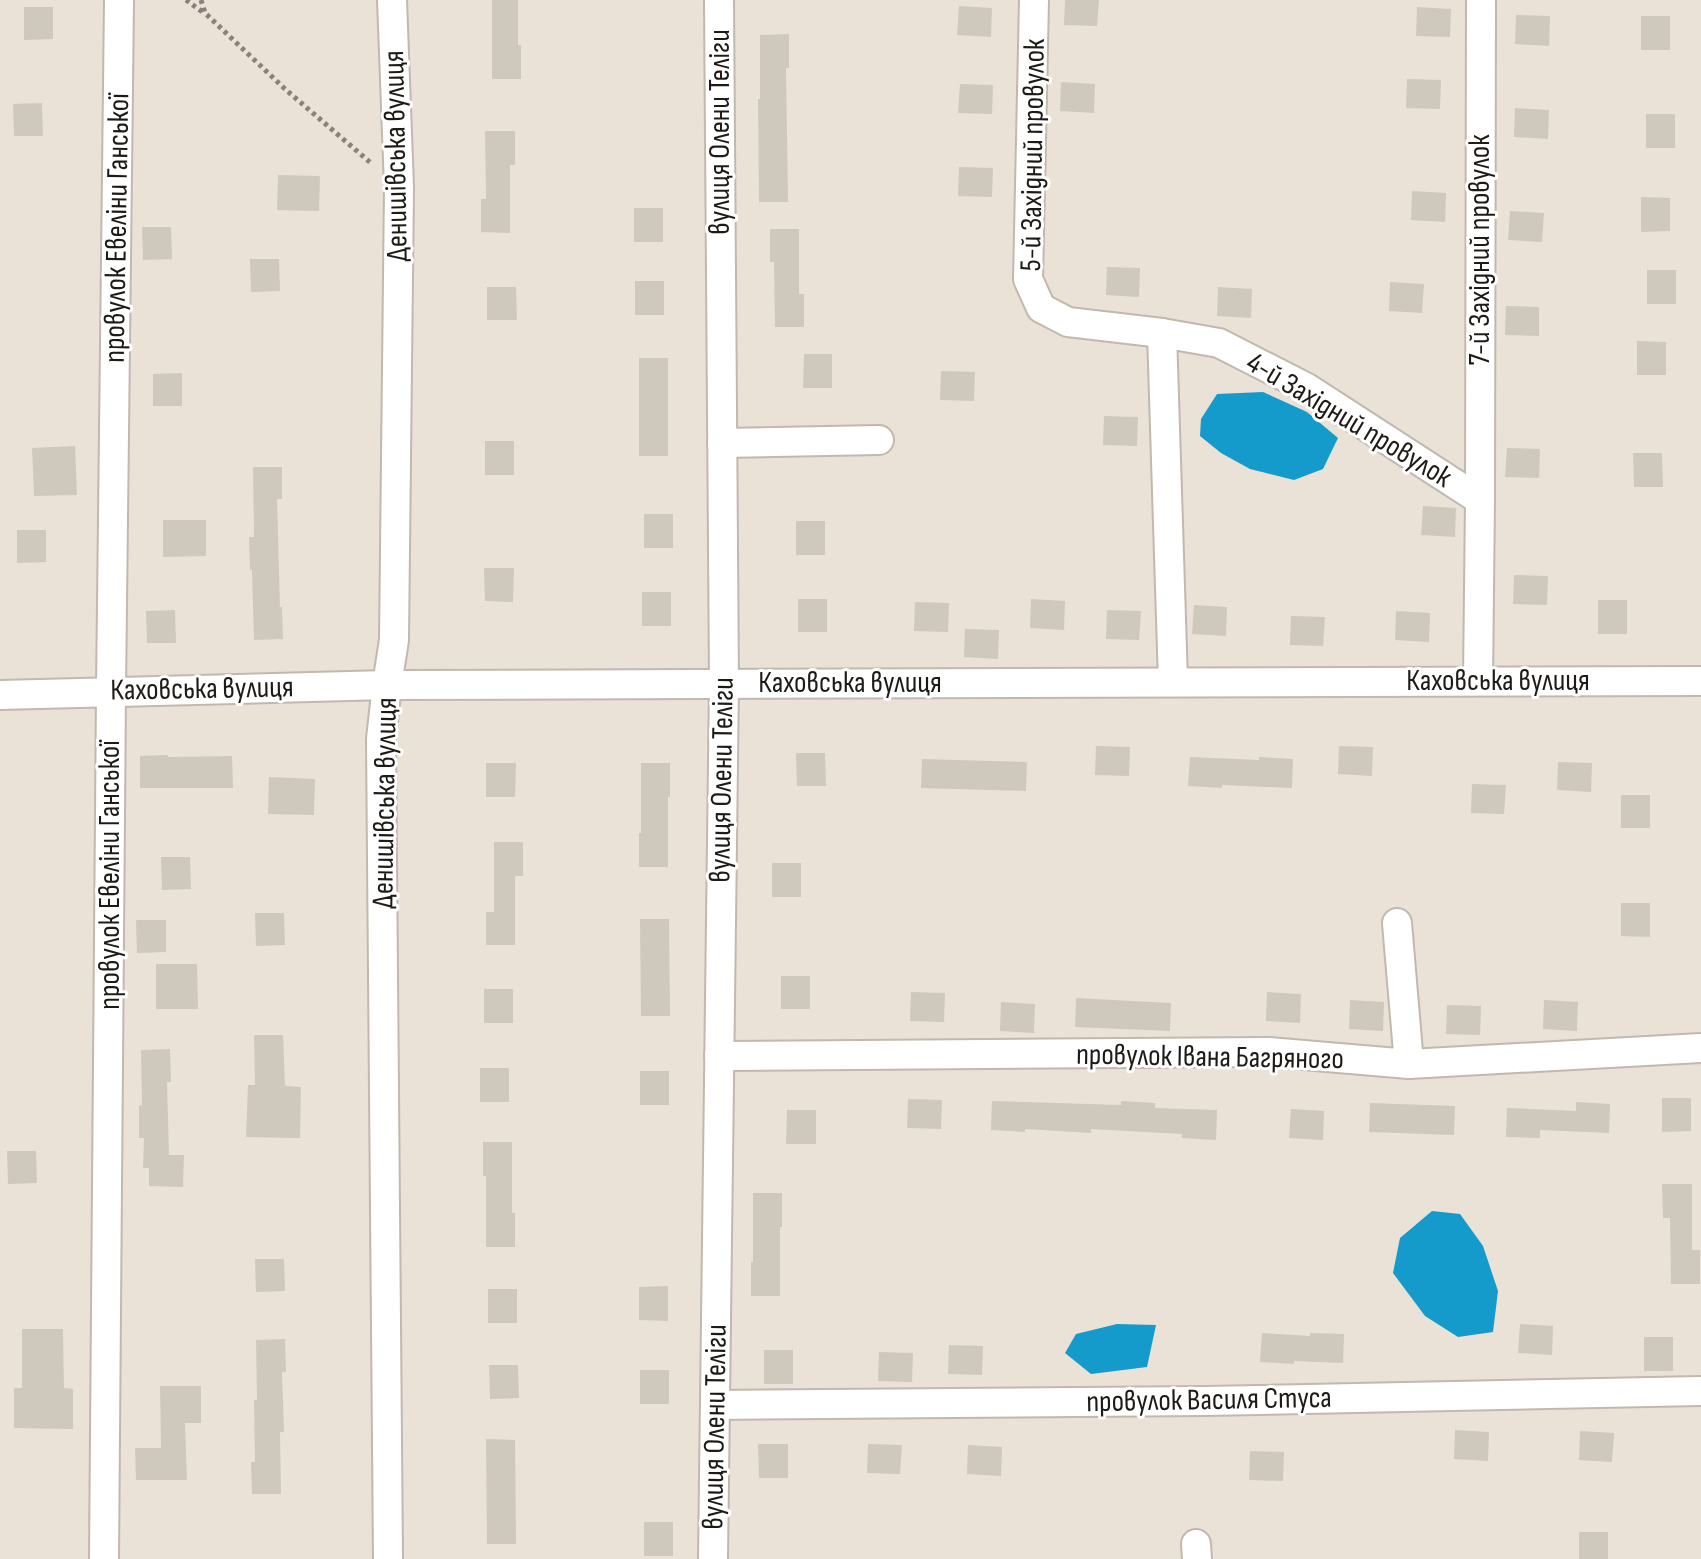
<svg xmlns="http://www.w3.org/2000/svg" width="1701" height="1559" font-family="'Sofia Sans Condensed',sans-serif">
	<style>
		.water { fill: #149acb }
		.building { fill: #cfc8bc }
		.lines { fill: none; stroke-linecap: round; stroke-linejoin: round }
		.minor-casing { stroke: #c1b8ae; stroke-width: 32 }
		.path { stroke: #88827a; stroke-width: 5; stroke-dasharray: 4 4; stroke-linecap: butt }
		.minor { stroke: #fff; stroke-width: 28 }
		.labels { text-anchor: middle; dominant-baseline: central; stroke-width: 6; stroke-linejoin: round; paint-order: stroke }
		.street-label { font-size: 30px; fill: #1e1b17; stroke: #fff }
	</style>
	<rect width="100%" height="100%" fill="#eae2d6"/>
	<!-- water -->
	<g class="water">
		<polygon points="1263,392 1307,412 1338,438 1323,469 1294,480 1250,469 1221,453 1200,436 1201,419 1217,394"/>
		<polygon points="1432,1211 1460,1214 1483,1246 1498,1291 1493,1332 1458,1337 1425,1316 1393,1273 1400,1238"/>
		<polygon points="1117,1324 1156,1325 1147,1367 1091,1374 1065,1353 1076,1334"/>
	</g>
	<!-- building -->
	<g class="building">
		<polygon points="492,0 518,0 518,45 521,45 521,79 492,79"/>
		<polygon points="1065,0 1099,0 1097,26 1064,25"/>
		<polygon points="959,6 992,8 991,37 957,35"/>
		<polygon points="24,7 53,7 53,39 24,40"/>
		<polygon points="1417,7 1451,9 1450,37 1416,36"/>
		<polygon points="1516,15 1550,16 1549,46 1515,44"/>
		<rect x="1641" y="16" width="29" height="34"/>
		<polygon points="789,34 789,68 786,68 788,202 759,202 758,99 760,99 760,35"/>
		<polygon points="1407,79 1441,80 1440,109 1406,108"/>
		<polygon points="1061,82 1095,84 1094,113 1060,111"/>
		<polygon points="960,84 993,85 992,114 958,113"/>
		<polygon points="42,103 43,136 14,136 13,104"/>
		<polygon points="1515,108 1549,110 1548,139 1514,137"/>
		<rect x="1646" y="114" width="29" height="34"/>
		<polygon points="485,131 515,131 515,165 510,165 510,233 481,232 481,199 486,199"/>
		<polygon points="959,167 993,168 992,197 958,196"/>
		<polygon points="278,175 320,176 319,211 277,210"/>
		<polygon points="1412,191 1446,193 1445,222 1411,220"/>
		<polygon points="1641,197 1670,198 1670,231 1641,232"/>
		<rect x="634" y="208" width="29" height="34"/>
		<polygon points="1510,211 1544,213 1542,242 1508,240"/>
		<polygon points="142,227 171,227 172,259 143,260"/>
		<polygon points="770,229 799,229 799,294 804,294 804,327 775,327 774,262 770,262"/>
		<polygon points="250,259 279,259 280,291 251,292"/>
		<polygon points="1107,267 1140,268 1139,297 1106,295"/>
		<rect x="1647" y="270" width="29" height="34"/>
		<rect x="635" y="281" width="29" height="34"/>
		<polygon points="1390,282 1424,284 1422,313 1389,311"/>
		<polygon points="487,287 516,287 517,320 487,320"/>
		<polygon points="1218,287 1252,289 1251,318 1217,316"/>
		<polygon points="1506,306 1539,307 1539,336 1505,335"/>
		<polygon points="1637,341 1666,342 1666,375 1637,375"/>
		<polygon points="804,354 832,354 832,388 803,388"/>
		<rect x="639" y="358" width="29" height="98"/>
		<polygon points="941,371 975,372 974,401 940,400"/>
		<polygon points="182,373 182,406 153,406 153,374"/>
		<polygon points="1104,416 1138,417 1137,446 1103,445"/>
		<rect x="485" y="441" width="29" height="34"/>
		<polygon points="75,446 77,495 34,496 32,448"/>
		<polygon points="1507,448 1540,449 1539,478 1505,477"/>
		<polygon points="1633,453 1662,453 1663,487 1634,487"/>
		<polygon points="253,467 282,467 282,499 277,499 280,607 282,607 283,639 254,640 252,570 250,570 249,537 254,537"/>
		<polygon points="1423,506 1456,508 1455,537 1421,535"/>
		<rect x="644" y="514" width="29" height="34"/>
		<polygon points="163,520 206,520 206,556 163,557"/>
		<rect x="796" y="521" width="29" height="34"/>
		<polygon points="17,530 46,530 46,562 17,563"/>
		<polygon points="484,568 514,568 513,602 485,601"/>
		<polygon points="1514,575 1548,576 1547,605 1513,604"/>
		<rect x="642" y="592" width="29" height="34"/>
		<rect x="798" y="599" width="29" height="33"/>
		<polygon points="1031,599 1065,601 1064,630 1030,628"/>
		<rect x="1598" y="600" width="29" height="34"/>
		<polygon points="915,602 949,603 948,632 914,631"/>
		<polygon points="1194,605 1227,607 1226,636 1192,634"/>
		<polygon points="175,610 176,643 147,643 146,611"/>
		<polygon points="1107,610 1141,611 1139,640 1106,639"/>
		<polygon points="1396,611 1430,613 1429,642 1395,640"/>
		<polygon points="1291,616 1325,617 1323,646 1290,645"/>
		<polygon points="965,629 999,630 998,659 964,657"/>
		<polygon points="1096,746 1130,747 1129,776 1095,775"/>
		<polygon points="1339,746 1373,747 1372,776 1338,774"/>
		<polygon points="796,753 825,753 826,786 797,786"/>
		<polygon points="168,755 168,757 232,756 233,788 140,788 140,756"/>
		<polygon points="1190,757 1259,760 1259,757 1293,759 1292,788 1222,785 1222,788 1188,786"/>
		<polygon points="922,759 1027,762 1026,791 921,788"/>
		<polygon points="1558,762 1592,763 1591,792 1557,790"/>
		<polygon points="486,763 516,763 515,797 486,797"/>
		<polygon points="641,763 670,763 670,797 668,797 668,867 639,867 639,833 641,833"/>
		<polygon points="269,777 315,779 314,815 268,814"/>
		<polygon points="1472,784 1506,785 1504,814 1471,813"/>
		<rect x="1621" y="795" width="29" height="33"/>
		<polygon points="494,842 523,842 523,876 515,876 515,945 486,945 486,912 494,912"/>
		<polygon points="161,857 190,857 191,889 162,890"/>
		<rect x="772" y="863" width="29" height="34"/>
		<polygon points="1621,903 1650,903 1650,937 1621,936"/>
		<polygon points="255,913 284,913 285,945 256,946"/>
		<polygon points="640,919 669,919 670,1016 641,1016"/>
		<polygon points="136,920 166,920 166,952 137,953"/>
		<polygon points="156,964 197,964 198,1009 156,1009"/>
		<rect x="781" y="976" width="29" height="33"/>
		<rect x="484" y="989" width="29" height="34"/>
		<polygon points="911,992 945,993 944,1022 910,1021"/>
		<polygon points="1267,992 1301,994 1300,1023 1266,1021"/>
		<polygon points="1076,998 1171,1003 1170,1031 1075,1027"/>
		<polygon points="1350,1000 1384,1002 1383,1031 1349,1029"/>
		<polygon points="1544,1000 1578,1002 1577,1031 1543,1029"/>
		<polygon points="1001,1002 1035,1004 1034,1033 1000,1031"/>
		<polygon points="1447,1005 1481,1006 1480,1035 1446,1034"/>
		<polygon points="254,1035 283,1035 285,1086 301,1087 300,1138 246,1137 248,1085 255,1085"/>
		<polygon points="170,1049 171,1082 167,1082 169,1155 184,1155 183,1187 149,1186 149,1168 143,1168 144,1138 139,1138 139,1106 142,1105 141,1050"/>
		<rect x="480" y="1068" width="29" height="34"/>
		<rect x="640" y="1071" width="29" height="34"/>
		<polygon points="1662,1098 1691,1098 1691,1131 1662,1132"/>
		<polygon points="908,1099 942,1100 941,1129 907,1128"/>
		<polygon points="992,1101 1121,1105 1121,1101 1155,1103 1155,1108 1217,1110 1216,1140 1182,1138 1182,1134 1091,1129 1091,1133 1025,1129 1025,1132 991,1130"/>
		<polygon points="1576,1102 1610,1104 1609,1133 1540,1130 1540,1138 1506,1137 1507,1108 1576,1111"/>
		<polygon points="1370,1103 1455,1106 1454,1135 1369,1132"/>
		<polygon points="1291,1109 1324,1111 1323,1140 1289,1138"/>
		<polygon points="787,1110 816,1110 816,1144 786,1144"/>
		<polygon points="483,1142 512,1142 512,1213 515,1213 515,1247 486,1247 486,1176 483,1176"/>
		<polygon points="7,1151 36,1151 37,1183 8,1184"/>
		<polygon points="1662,1184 1692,1184 1692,1250 1700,1250 1700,1284 1671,1284 1670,1218 1663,1218"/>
		<polygon points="753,1193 782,1193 782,1227 780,1227 780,1296 751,1296 751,1262 753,1262"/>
		<polygon points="255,1259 284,1259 285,1291 256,1292"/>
		<polygon points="668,1286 668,1321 639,1320 639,1287"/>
		<rect x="488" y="1289" width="29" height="34"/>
		<polygon points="1520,1324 1553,1326 1552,1355 1518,1353"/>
		<polygon points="22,1329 63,1329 64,1388 73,1389 73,1429 14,1428 14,1388 22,1388"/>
		<polygon points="1262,1333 1310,1336 1310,1333 1344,1334 1343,1363 1294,1361 1294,1364 1260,1362"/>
		<rect x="1644" y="1337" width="29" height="34"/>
		<polygon points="285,1339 286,1372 282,1372 284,1432 280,1432 281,1494 252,1494 251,1462 255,1462 254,1400 257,1400 256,1340"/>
		<polygon points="949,1345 983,1346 982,1375 948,1374"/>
		<rect x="764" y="1350" width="29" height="34"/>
		<polygon points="879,1352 913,1353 912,1382 878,1381"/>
		<polygon points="489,1365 518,1365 519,1398 490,1399"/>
		<rect x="640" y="1370" width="29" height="34"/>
		<polygon points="160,1386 201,1386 201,1423 185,1423 187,1480 136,1480 135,1448 161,1448"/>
		<polygon points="1455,1430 1489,1432 1488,1461 1454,1459"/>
		<polygon points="1580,1431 1614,1433 1612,1462 1579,1460"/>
		<polygon points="486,1439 515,1440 516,1544 487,1544"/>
		<polygon points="758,1444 788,1444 788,1478 759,1478"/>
		<polygon points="868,1444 902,1445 900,1474 867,1473"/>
		<polygon points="968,1445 1002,1447 1001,1476 967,1474"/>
		<polygon points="1250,1451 1284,1452 1283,1481 1249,1480"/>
		<rect x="644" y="1522" width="29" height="34"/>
		<rect x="1579" y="1532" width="29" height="27"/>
	</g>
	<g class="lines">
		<!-- minor casing -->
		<g class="minor-casing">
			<g id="minor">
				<polyline points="1034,0 1028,279 1041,308 1068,322 1162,333 1219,343 1307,388 1480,500 1478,681"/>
				<polyline points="1162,333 1173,682"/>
				<polyline points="722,443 879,440"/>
				<polyline points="1480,500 1481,0"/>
				<polyline points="0,695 387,685 1701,681"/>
				<polyline points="1397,923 1409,1064"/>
				<polyline points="719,1056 1268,1052 1409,1064 1701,1048"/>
				<polyline points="716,1405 1205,1401 1701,1391"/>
				<polyline points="1196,1544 1197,1559"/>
				<polyline points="104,1559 111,691 119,0"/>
				<polyline points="388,1559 381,739 387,685 394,640 399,187 392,0"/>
				<polyline points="713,1559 724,683 719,0"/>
			</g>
		</g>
		<!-- path -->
		<g class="path">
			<polyline points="186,0 204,13"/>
			<polyline points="201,0 205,13 285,89 372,164"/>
		</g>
		<!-- minor -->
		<use href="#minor" class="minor"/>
	</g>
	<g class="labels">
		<!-- street labels -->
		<g class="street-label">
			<text transform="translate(720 132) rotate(-90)">вулиця Олени Теліги</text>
			<text transform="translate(1033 155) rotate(-89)">5-й Західний провулок</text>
			<text transform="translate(396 156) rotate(-91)">Денишівська вулиця</text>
			<text transform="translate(117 228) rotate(-89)">провулок Евеліни Ганської</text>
			<text transform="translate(1480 250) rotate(-90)">7-й Західний провулок</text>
			<text transform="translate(1349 420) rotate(31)">4-й Західний провулок</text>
			<text x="1498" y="681">Каховська вулиця</text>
			<text x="850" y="683">Каховська вулиця</text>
			<text transform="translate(202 689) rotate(-1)">Каховська вулиця</text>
			<text transform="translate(722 780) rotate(-89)">вулиця Олени Теліги</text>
			<text transform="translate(385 803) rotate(-89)">Денишівська вулиця</text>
			<text transform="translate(110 875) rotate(-90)">провулок Евеліни Ганської</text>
			<text transform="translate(1210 1057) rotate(1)">провулок Івана Багряного</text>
			<text transform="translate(1209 1400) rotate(-1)">провулок Василя Стуса</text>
			<text transform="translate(715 1427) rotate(-89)">вулиця Олени Теліги</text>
		</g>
	</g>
</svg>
